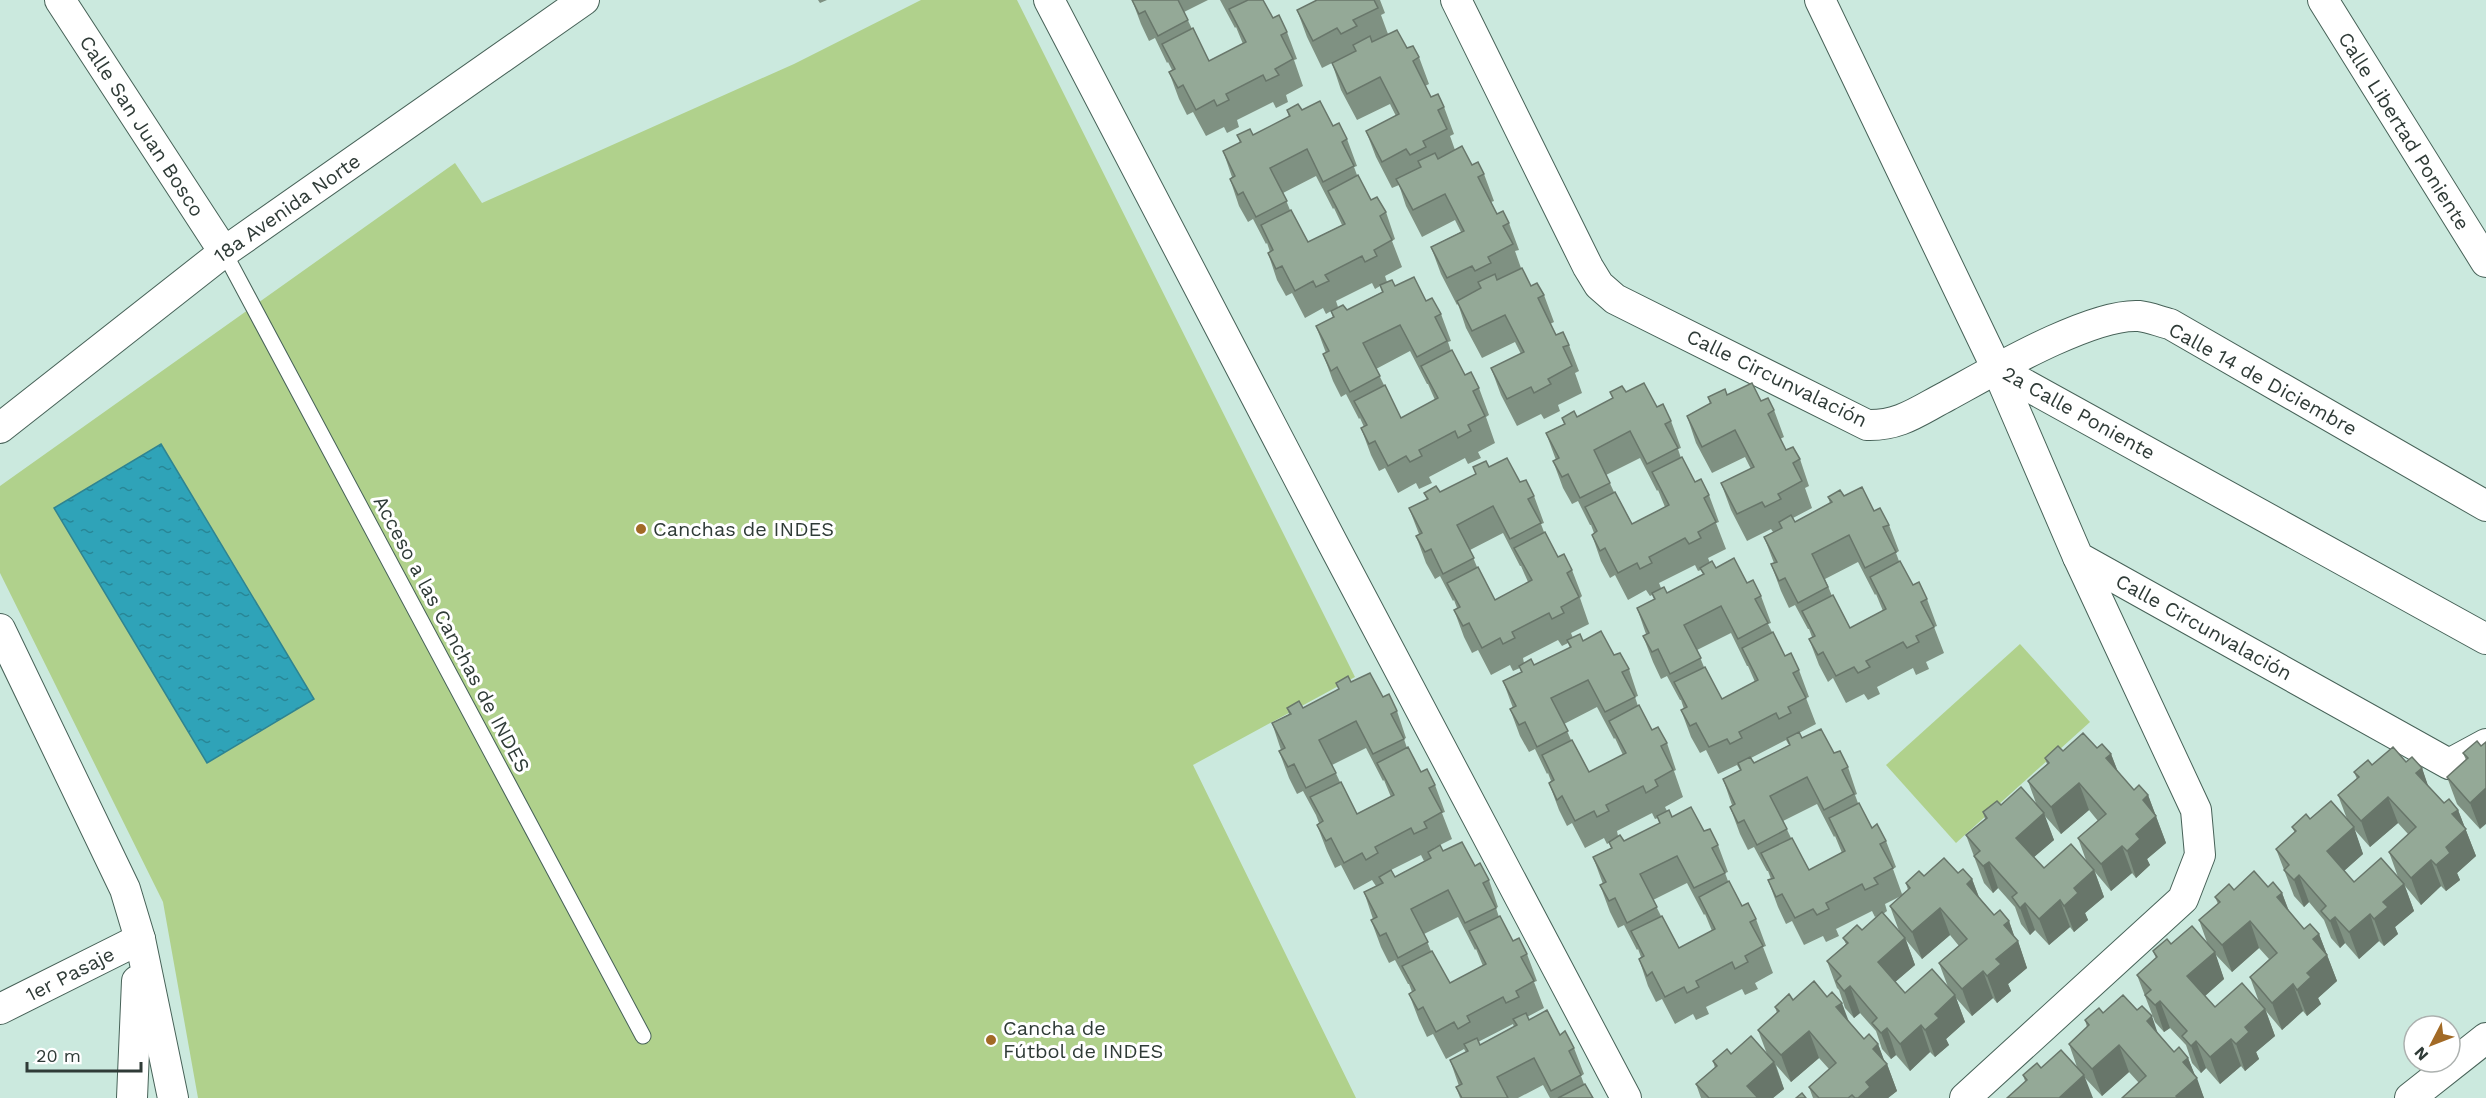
<svg xmlns="http://www.w3.org/2000/svg" width="2486" height="1098" font-family="'Work Sans',sans-serif">
	<style>
		.green { fill: #b0d18c }
		.water { fill: url(#water-ripples); stroke: #2f8491; stroke-width: 1.5 }
		.lines { fill: none; stroke-linecap: round; stroke-linejoin: round }
		.service-casing { stroke: #476258; stroke-width: 17 }
		.minor-casing { stroke: #476258; stroke-width: 32 }
		.service { stroke: #fff; stroke-width: 15 }
		.minor { stroke: #fff; stroke-width: 30 }
		.wall { fill: #7f9182; fill-rule: evenodd }
		.shaded-wall { fill: #68766a }
		.building { fill: #94a997; stroke: #68766a; stroke-width: 1.5 }
		.poi-dot { fill: #a26a26; stroke: #fff; stroke-width: 2 }
		.labels { text-anchor: middle; dominant-baseline: central; stroke-width: 6; stroke-linejoin: round; paint-order: stroke }
		.street-label { font-size: 20px; fill: #2f3b37; stroke: #fff }
		.poi-label { font-size: 20px; fill: #2f3b37; stroke: #fff; text-anchor: start }
	</style>
	<defs>
		<pattern id="water-ripples" width="26" height="14" patternUnits="userSpaceOnUse" patternTransform="scale(1.5)"><rect width="26" height="14" fill="#2fa3b8"/><path d="M2 4q2-2 4 0t4 0M15 11q2-2 4 0t4 0" fill="none" stroke="#288696"/></pattern>
	</defs>
	<rect width="100%" height="100%" fill="#cbe9de"/>
	<!-- green -->
	<g class="green">
		<polygon points="921,0 1017,0 1355,677 1193,765 1356,1098 198,1098 163,902 0,573 0,486 455,163 482,203 794,64"/>
		<polygon points="2020,644 2090,722 1956,843 1886,765"/>
	</g>
	<!-- water -->
	<polygon class="water" points="161,444 314,699 207,763 54,508"/>
	<g class="lines">
		<!-- service casing -->
		<g class="service-casing">
			<polyline id="service" points="224,252 643,1036"/>
		</g>
		<!-- minor casing -->
		<g class="minor-casing">
			<g id="minor">
				<polyline points="60,0 224,252"/>
				<polyline points="1049,0 1332,542 1626,1098"/>
				<path d="M1456,0l132,267 11,18 16,14 252,126c33,1 51,-14 80,-29 44,-24 144,-83 192,-80 10,1 22,6 31,8l316,182"/>
				<polyline points="1820,0 1997,369 2078,557 2449,764 2486,744"/>
				<polyline points="2323,0 2486,262"/>
				<polyline points="1997,369 2486,639"/>
				<polyline points="0,428 224,252 584,0"/>
				<polyline points="0,629 125,889 140,939 173,1098"/>
				<polyline points="0,1009 140,939"/>
				<polyline points="132,1098 137,981"/>
				<polyline points="1965,1098 2183,899 2200,855 2196,810 2078,557"/>
				<polyline points="2410,1098 2486,1038"/>
			</g>
		</g>
		<!-- service -->
		<use href="#service" class="service"/>
		<!-- minor -->
		<use href="#minor" class="minor"/>
	</g>
	<!-- wall -->
	<g class="wall">
		<polygon points="818,0 827,0 820,3"/>
		<polygon points="1132,0 1208,0 1184,12 1192,29 1209,61 1243,44 1236,27 1235,28 1220,0 1263,0 1273,18 1287,32 1297,59 1294,60 1303,86 1286,95 1288,102 1276,108 1273,102 1237,120 1239,127 1227,133 1224,127 1206,136 1193,112 1187,115 1179,99 1169,72 1172,70 1168,62 1167,63 1155,38 1149,41 1141,24"/>
		<polygon points="1317,0 1380,0 1385,13 1381,15 1388,34 1419,57 1429,84 1425,86 1431,97 1444,107 1454,134 1450,136 1455,150 1472,165 1484,174 1494,201 1491,202 1497,214 1509,223 1519,250 1515,251 1521,268 1531,286 1544,295 1554,322 1550,324 1556,335 1569,345 1579,371 1575,373 1582,393 1558,405 1560,411 1544,419 1541,414 1517,426 1501,395 1491,368 1521,354 1515,342 1482,358 1466,328 1458,304 1457,305 1441,274 1431,247 1461,232 1455,220 1422,237 1406,206 1399,185 1392,188 1376,157 1366,131 1396,116 1390,104 1357,120 1341,90 1332,63 1322,68 1307,37 1297,10"/>
		<path d="M1287,110h15l31,16 14,13 10,27 -3,1 3,8 14,25 15,12 9,27 -3,2 10,26 -17,9 2,6 39,19 15,13 10,27 -3,1 3,9 14,24 14,13 10,27 -3,2 9,26 -17,9 3,6 -13,6 -3,-6 -36,19 3,6 -13,6 -3,-6 -18,10 -13,-25 -6,3 -8,-16 -10,-27 3,-1 -4,-9 -1,1 -13,-25 -5,3 -8,-16 -10,-27 3,-1 -10,-27 17,-8 -2,-7 -5,3 -3,-6 -18,10 -13,-25 -6,3 -9,-16 -9,-27 2,-1 -3,-9 -1,1 -13,-25 -5,3 -9,-16 -9,-27 2,-2 -9,-26 17,-8 -3,-8h16l36,-18zM1316,176l17,33 1,-1 8,17 -34,17 -18,-32 -7,-17zM1372,283l3,6 5,-3 2,6 -35,18 -9,-3 -2,-6zM1410,351l17,33h1l7,16 -34,18 -17,-33 -8,-16z"/>
		<path d="M1610,392h16l31,15 14,14 10,27 -3,1 3,9 14,24 14,13 10,27 -3,1 10,26 -18,9 2,5 6,5 31,15 14,13 10,27 -3,1 4,8 13,24 14,14 10,27 -3,1 10,26 -17,9 3,5 32,15 14,14 9,27 -2,1 3,8 14,25 14,13 10,26 -3,2 9,25 6,-4 -2,-7 18,-7 34,-3 14,6 7,18 15,18 15,6 6,17 3,3 9,27 -19,16 3,7 -14,12 -4,-5 -21,18 -16,-18 9,24 -19,17 3,6 -14,12 -5,-5 -20,19 -14,-16 -5,4 -9,-10 -6,-18 -16,-18 -6,5 -9,-10 -6,-18 -2,-2 -10,-27 19,-17 -3,-6 19,-8 15,-14 -2,1 -3,-6 -36,18 3,7 -13,6 -3,-6 -19,9 -12,-24 -6,3 -8,-17 -10,-27 3,-1 -3,-8h-1l-13,-24 -6,3 -8,-16 -10,-27 2,-2 -9,-26 17,-9 -3,-5 -19,9 -12,-24 -6,3 -9,-16 -10,-27 3,-1 -3,-9h-1l-13,-24 -6,3 -8,-17 -10,-26 3,-2 -9,-26 17,-9 -2,-4 -2,1 -4,-6 -18,10 -13,-25 -5,3 -9,-17 -9,-26 2,-2 -3,-8h-1l-12,-24 -6,3 -9,-16 -10,-27 3,-1 -10,-27 18,-9 -2,-6 15,-1 36,-18zM1640,458l17,33 1,-1 7,17 -33,17 -18,-32 -8,-17zM1695,565l3,6 3,-1 2,4 -36,19 -6,-5 -2,-5zM1731,633l16,33h1l7,16 -33,17 -18,-32 -7,-17zM1786,740l3,5 -35,18 -3,-5zM1817,804l17,33 1,-1 7,17 -33,17 -18,-32 -8,-17zM1901,896l-11,10 9,25 -16,-17 4,-3 -2,-7zM1950,935l9,11 -20,17 9,24 -43,6 -10,-11 20,-17 -9,-25 16,19z"/>
		<path d="M1727,395l34,6 13,9 10,27 -4,2 6,11 14,9 9,27 -4,2 7,20 -19,10 2,4 35,-19 -2,-6 16,-1 30,15 15,14 10,26 -3,2 3,8 14,24 14,14 10,27 -3,1 10,26 -18,9 3,7 -13,6 -3,-7 -36,19 3,7 -12,6 -4,-6 -18,9 -13,-25 -5,4 -9,-17 -10,-26 3,-2 -3,-8h-1l-13,-24 -6,3 -8,-17 -10,-27 3,-1 -10,-26 9,-5 -2,-3 -24,12 -16,-31 -10,-27 30,-14 -6,-12 -33,16 -16,-30 -9,-27 23,-12 -2,-7zM1858,562l17,33 1,-1 7,17 -33,17 -18,-32 -7,-17z"/>
		<path d="M1473,467h16l31,15 14,14 10,27 -3,1 3,8 14,25 14,13 10,26 -2,2 9,26 -18,9 2,5 10,3 31,14 15,14 9,27 -3,1 3,9 14,24 15,13 9,27 -2,1 9,26 -18,10 2,4 5,6 32,14 14,14 10,27 -3,1 3,8 14,25 14,13 10,27 -3,1 10,26 -18,10 3,6 -13,6 -3,-6 -36,18 3,7 -13,6 -3,-6 -18,10 -13,-25 -6,3 -8,-16 -9,-27 2,-2 -3,-8 -1,1 -13,-25 -6,3 -8,-16 -10,-27 3,-1 -10,-27 18,-9 -2,-5 -2,1 -3,-6 -19,10 -13,-25 -5,3 -8,-16 -10,-27 2,-2 -3,-8 -1,1 -12,-25 -6,3 -9,-16 -10,-27 3,-1 -10,-27 18,-9 -1,-4 -7,3 -3,-6 -19,10 -13,-25 -6,3 -8,-16 -10,-27 3,-2 -3,-8 -1,1 -13,-25 -5,3 -9,-16 -10,-27 3,-2 -10,-26 18,-8 -3,-7 16,-1 36,-18zM1503,533l17,33h1l7,16 -33,18 -18,-33 -7,-17zM1558,640l4,6 6,-3 2,5 -36,17 -10,-2 -1,-5zM1597,707l17,32 1,-1 8,17 -34,17 -18,-32 -7,-16zM1652,813l3,6 3,-1 2,6 -36,17 -6,-5 -1,-5zM1687,883l17,32 1,-1 7,17 -33,17 -18,-32 -8,-16z"/>
		<path d="M1351,682l32,15 14,14 9,27 -2,1 3,9 14,24 14,13 10,27 -3,1 10,26 -18,9 9,3 32,15 14,14 9,27 -2,1 3,9 14,24 14,13 10,27 -3,1 10,26 -17,9 2,3 31,15 14,13 10,26 -3,2 3,8 9,14h-43l-7,-13 -25,13h-58l-4,-11 3,-1 -9,-26 16,-8 -2,-3 -18,10 -13,-25 -6,3 -8,-17 -10,-26 3,-2 -3,-8h-1l-13,-24 -6,3 -8,-16 -10,-27 2,-1 -9,-27 12,-6 -4,-6 -18,10 -13,-25 -6,3 -8,-17 -10,-26 2,-2 -3,-8 -13,-24 -6,3 -8,-16 -10,-27 2,-1 -9,-27 17,-9 -2,-6h16l36,-19 -3,-6zM1366,748l17,33 1,-1 7,17 -34,17 -17,-32 -8,-17zM1421,855l3,6 7,-3 -36,19 -4,-7zM1458,917l17,33 1,-1 7,17 -33,17 -19,-32 -7,-17zM1513,1024l1,3 -34,18 -2,-3z"/>
		<polygon points="2481,746 2480,829 2457,804 2447,777 2466,760 2463,753"/>
		<path d="M2097,748l14,6 7,18 16,18 14,5 18,48 -19,16 3,6 -14,13 -4,-5 -21,18 -16,-19 9,25 -19,16 3,7 -14,12 -4,-5 -21,18 -14,-15 -5,5 -9,-11 -6,-17 -17,-19 -5,5 -9,-10 -18,-48 19,-16 -2,-7 18,-7 36,1 -9,-25 19,-17 -2,-6 18,-7zM2089,810l9,11 -20,17 9,25 -43,5 -10,-11 20,-17 -10,-25 17,19z"/>
		<path d="M2406,762l16,6 6,19 16,16 14,7 18,46 -19,17 3,7 -14,11 -5,-5 -20,19 -16,-19 9,25 -19,16 3,7 -14,12 -5,-5 -20,18 -14,-16 -5,5 -9,-10 -7,-18 -15,-18 -5,5 -10,-11 -18,-47 19,-16 -3,-6 18,-8h37l-9,-24 19,-16 -3,-7zM2398,823l10,11 -19,18 9,25 -44,5 -10,-11 19,-17 -9,-25 16,18z"/>
		<path d="M2268,887l14,6 7,18 15,18 15,5 18,47 -19,17 3,6 -14,12 -4,-5 -21,19 -16,-19 9,25 -19,16 3,7 -14,12 -4,-5 -21,18 -14,-16 -5,5 -9,-10 -6,-18 -16,-17 -6,4 -9,-10 -18,-47 19,-17 -3,-7 18,-7 37,1 -9,-25 19,-16 -3,-7 19,-7zM2259,948l10,11 -19,18 9,25 -44,5 -10,-11 19,-17 -9,-25 17,18z"/>
		<polygon points="1793,1000 1848,1021 1864,1039 1878,1044 1884,1061 1887,1064 1897,1091 1888,1098 1813,1098 1809,1087 1829,1069 1819,1058 1791,1082 1776,1065 1784,1089 1773,1098 1701,1098 1696,1084 1715,1068 1713,1061 1731,1054 1767,1054 1758,1030 1777,1013 1775,1007"/>
		<polygon points="2103,1013 2158,1034 2174,1052 2188,1058 2204,1098 2122,1098 2139,1083 2129,1072 2102,1096 2085,1078 2025,1081 2023,1075 2041,1068 2077,1067 2069,1044 2087,1027 2085,1020"/>
	</g>
	<!-- shaded-wall -->
	<g class="shaded-wall">
		<polygon points="2111,754 2121,780 2106,758"/>
		<polygon points="2422,768 2431,794 2416,773"/>
		<polygon points="2079,783 2089,810 2061,834 2051,807"/>
		<polygon points="2486,788 2486,824 2480,829 2470,803"/>
		<polygon points="2148,795 2166,843 2147,859 2150,865 2136,878 2127,851 2143,800"/>
		<polygon points="2388,797 2398,823 2370,847 2361,821"/>
		<polygon points="2458,810 2476,856 2457,873 2460,880 2446,891 2436,865 2452,814"/>
		<polygon points="2044,813 2054,840 2026,864 2016,838"/>
		<polygon points="2354,827 2363,854 2336,878 2327,851"/>
		<polygon points="2122,846 2132,873 2111,891 2101,864"/>
		<polygon points="2431,860 2441,886 2421,905 2411,878"/>
		<polygon points="1989,862 1998,888 1993,893 1983,866"/>
		<polygon points="2094,870 2104,897 2085,913 2088,920 2074,932 2064,906 2074,888"/>
		<polygon points="2299,875 2309,902 2304,907 2294,880"/>
		<polygon points="1972,879 1982,906 1967,884"/>
		<polygon points="2404,884 2414,911 2395,927 2398,934 2384,946 2374,919 2383,902"/>
		<polygon points="2282,893 2292,920 2277,897"/>
		<polygon points="2060,900 2070,927 2049,945 2039,919"/>
		<polygon points="2025,903 2035,930 2030,935 2020,908"/>
		<polygon points="1940,908 1950,935 1922,959 1912,932"/>
		<polygon points="2370,914 2379,941 2359,959 2349,932"/>
		<polygon points="2335,917 2345,943 2340,948 2330,921"/>
		<polygon points="2009,921 2016,942 2018,941 2027,968 2008,984 2011,991 1997,1003 1987,976 1996,959 2004,925"/>
		<polygon points="2250,921 2259,948 2232,972 2222,945"/>
		<polygon points="2319,934 2337,981 2318,998 2321,1004 2307,1016 2297,990 2307,973 2313,939"/>
		<polygon points="1905,938 1915,965 1887,989 1878,962"/>
		<polygon points="2215,952 2224,979 2197,1003 2187,976"/>
		<polygon points="1983,971 1993,998 1972,1016 1962,989"/>
		<polygon points="2293,984 2303,1011 2282,1030 2272,1003"/>
		<polygon points="1850,986 1860,1013 1854,1018 1844,991"/>
		<polygon points="1955,995 1965,1022 1946,1039 1949,1045 1935,1057 1925,1030 1935,1014"/>
		<polygon points="2160,1001 2170,1028 2164,1032 2155,1005"/>
		<polygon points="1842,1003 1852,1030 1836,1007"/>
		<polygon points="2265,1009 2275,1036 2256,1052 2259,1059 2245,1071 2236,1044 2245,1027"/>
		<polygon points="2152,1016 2161,1043 2147,1021"/>
		<polygon points="1921,1025 1930,1052 1910,1071 1900,1044"/>
		<polygon points="1887,1028 1896,1055 1891,1059 1881,1033"/>
		<polygon points="1809,1031 1819,1058 1791,1082 1781,1055"/>
		<polygon points="2231,1039 2241,1066 2220,1084 2210,1057"/>
		<polygon points="2196,1041 2206,1068 2201,1073 2191,1046"/>
		<polygon points="1878,1044 1886,1065 1887,1064 1897,1091 1888,1098 1858,1098 1866,1082 1873,1049"/>
		<polygon points="2119,1045 2129,1072 2102,1096 2092,1069"/>
		<polygon points="2188,1058 2196,1078 2197,1078 2204,1098 2177,1098 2176,1096 2183,1062"/>
		<polygon points="1774,1062 1784,1089 1773,1098 1751,1098 1747,1086"/>
		<polygon points="2084,1075 2093,1098 2059,1098"/>
	</g>
	<!-- building -->
	<g class="building">
		<polygon points="1132,0 1178,0 1188,20 1158,36 1145,11 1139,14"/>
		<polygon points="1248,0 1263,0 1273,18 1279,15 1287,32 1281,35 1293,59 1275,69 1279,75 1266,81 1263,75 1226,94 1229,100 1217,106 1214,100 1196,110 1183,85 1178,88 1169,72 1175,69 1162,44 1193,28 1209,61 1246,42 1229,9"/>
		<polygon points="1317,0 1374,0 1378,8 1353,20 1357,26 1341,34 1337,28 1313,41 1297,10"/>
		<polygon points="1397,30 1407,48 1413,46 1419,57 1413,61 1431,97 1438,94 1444,107 1438,110 1447,129 1423,141 1426,147 1410,155 1406,149 1382,162 1366,131 1399,114 1380,77 1347,94 1332,63 1356,51 1353,45 1370,36 1372,42"/>
		<polygon points="1320,101 1333,126 1339,123 1347,139 1342,142 1354,166 1323,182 1307,149 1270,168 1287,201 1256,217 1243,192 1238,195 1230,179 1235,176 1223,151 1241,142 1237,135 1250,129 1253,135 1290,116 1287,110 1298,104 1302,110"/>
		<polygon points="1462,146 1472,165 1478,162 1484,174 1478,177 1497,214 1503,211 1509,223 1503,226 1513,244 1488,257 1491,263 1475,271 1472,266 1447,278 1431,247 1464,231 1445,194 1413,210 1396,179 1421,167 1418,161 1435,153 1438,159"/>
		<polygon points="1358,175 1371,200 1377,197 1386,212 1380,216 1392,240 1374,250 1377,256 1365,262 1362,256 1325,275 1329,281 1316,287 1313,281 1295,291 1282,266 1276,269 1268,253 1273,250 1261,225 1291,210 1308,242 1345,224 1328,191"/>
		<polygon points="1522,268 1531,286 1537,283 1544,295 1538,298 1556,335 1563,332 1569,345 1563,347 1572,366 1548,379 1551,384 1534,393 1531,387 1507,399 1491,368 1524,352 1505,315 1472,331 1457,301 1481,288 1478,282 1495,274 1497,280"/>
		<polygon points="1414,277 1426,301 1432,298 1441,314 1435,317 1447,341 1417,357 1400,325 1363,343 1380,376 1350,392 1337,367 1331,371 1323,354 1329,351 1316,326 1334,317 1331,311 1343,305 1347,310 1383,292 1380,285 1392,280 1395,286"/>
		<polygon points="1452,350 1465,375 1471,372 1479,388 1473,391 1485,416 1468,425 1471,431 1458,438 1455,431 1419,450 1422,456 1410,462 1406,456 1388,466 1375,441 1369,444 1361,428 1367,425 1354,401 1385,385 1401,418 1438,398 1421,366"/>
		<polygon points="1644,383 1657,407 1663,404 1671,421 1665,424 1678,448 1647,464 1630,431 1594,450 1610,483 1580,498 1568,474 1562,477 1553,461 1559,458 1546,433 1565,424 1562,418 1574,411 1577,417 1613,398 1610,392 1622,386 1626,392"/>
		<polygon points="1752,383 1761,401 1768,398 1774,410 1768,414 1786,450 1793,447 1800,459 1793,463 1802,481 1778,494 1781,499 1765,507 1762,502 1737,514 1721,483 1754,467 1735,430 1702,447 1687,416 1711,403 1708,397 1725,389 1727,395"/>
		<polygon points="1682,457 1695,482 1701,479 1709,495 1704,498 1716,522 1698,532 1701,538 1689,544 1685,538 1649,557 1652,563 1640,569 1637,563 1618,573 1605,548 1600,551 1592,535 1597,531 1585,507 1615,492 1632,524 1669,505 1652,472"/>
		<polygon points="1507,458 1520,482 1526,480 1534,496 1528,499 1541,523 1510,539 1493,506 1457,525 1474,558 1443,574 1431,549 1425,552 1416,536 1422,533 1409,508 1428,499 1424,493 1436,486 1440,492 1476,474 1473,467 1486,461 1489,467"/>
		<polygon points="1862,487 1874,511 1880,508 1889,525 1883,527 1896,552 1865,568 1849,535 1812,554 1828,587 1798,603 1785,578 1779,581 1771,564 1777,562 1764,537 1782,528 1779,522 1791,515 1795,522 1832,502 1828,497 1840,490 1844,496"/>
		<polygon points="1545,532 1558,557 1564,554 1572,570 1567,573 1579,597 1561,607 1564,613 1552,619 1549,613 1512,632 1515,638 1503,644 1500,638 1482,648 1469,623 1463,626 1454,610 1460,607 1447,583 1478,567 1495,600 1532,580 1514,548"/>
		<polygon points="1734,558 1747,583 1753,580 1761,596 1755,599 1768,623 1738,639 1721,606 1684,625 1701,658 1670,674 1658,649 1652,652 1643,636 1649,633 1637,608 1655,599 1652,593 1664,587 1667,593 1704,574 1700,568 1712,561 1716,568"/>
		<polygon points="1900,561 1913,585 1919,582 1927,599 1921,602 1934,627 1916,636 1919,642 1907,648 1903,642 1866,661 1870,667 1858,673 1854,667 1836,676 1823,652 1818,655 1809,639 1815,636 1802,611 1833,595 1850,628 1886,609 1870,577"/>
		<polygon points="1601,631 1614,655 1620,653 1629,669 1622,672 1635,697 1605,712 1588,680 1551,698 1568,731 1537,747 1525,722 1519,725 1510,709 1516,706 1503,681 1522,672 1519,666 1531,659 1534,665 1571,647 1567,640 1580,634 1583,641"/>
		<polygon points="1773,632 1785,656 1791,653 1799,670 1793,673 1806,698 1788,707 1791,713 1779,719 1776,713 1739,732 1742,738 1730,744 1727,739 1709,747 1696,723 1690,726 1681,710 1687,707 1674,682 1705,667 1722,699 1758,680 1742,648"/>
		<polygon points="1370,673 1383,697 1389,694 1397,711 1391,714 1404,739 1373,754 1356,721 1319,740 1336,773 1306,788 1294,764 1288,767 1279,751 1285,748 1272,723 1291,714 1287,708 1299,701 1303,708 1339,689 1336,683 1348,676 1351,682"/>
		<polygon points="1639,705 1652,730 1658,727 1667,743 1661,746 1673,770 1655,780 1658,786 1646,793 1643,786 1606,805 1609,811 1597,817 1594,811 1575,821 1562,796 1557,800 1549,783 1554,780 1542,755 1572,740 1589,772 1626,753 1609,721"/>
		<polygon points="1821,729 1834,753 1840,751 1848,767 1842,770 1854,794 1824,810 1807,777 1770,796 1787,829 1757,845 1744,820 1738,823 1730,807 1735,804 1723,779 1741,770 1738,763 1750,757 1754,763 1790,745 1787,738 1799,732 1802,738"/>
		<polygon points="2083,733 2097,748 2102,744 2111,754 2106,758 2134,790 2139,785 2148,795 2143,800 2156,816 2136,834 2140,839 2127,851 2122,846 2101,864 2078,838 2106,814 2079,783 2051,807 2028,781 2049,763 2045,758 2058,746 2063,751"/>
		<polygon points="2477,741 2481,746 2486,742 2486,788 2470,803 2447,777 2468,758 2463,753"/>
		<polygon points="1408,747 1421,772 1427,769 1435,785 1429,788 1442,812 1424,822 1427,828 1414,834 1411,828 1375,847 1378,853 1366,860 1362,853 1344,863 1331,838 1326,841 1317,825 1323,821 1310,797 1341,782 1357,814 1394,795 1377,763"/>
		<polygon points="2393,747 2406,762 2412,757 2422,768 2416,773 2444,803 2449,799 2458,810 2452,814 2466,829 2446,847 2450,853 2436,865 2431,860 2411,878 2389,852 2416,827 2388,797 2361,821 2338,795 2359,777 2354,772 2368,760 2372,765"/>
		<polygon points="2021,787 2044,813 2016,838 2044,868 2071,844 2094,870 2074,888 2078,893 2064,906 2060,900 2039,919 2025,903 2020,908 2012,897 2017,893 1989,862 1983,866 1974,856 1980,851 1966,835 1987,818 1983,812 1997,801 2001,805"/>
		<polygon points="2331,801 2354,827 2327,851 2354,882 2381,858 2404,884 2383,902 2388,907 2374,919 2370,914 2349,932 2335,917 2330,921 2321,911 2326,906 2299,875 2294,880 2284,870 2289,865 2276,849 2296,831 2292,827 2306,814 2310,819"/>
		<polygon points="1859,803 1872,828 1877,824 1886,841 1880,844 1893,868 1874,878 1878,884 1865,890 1862,884 1826,903 1829,909 1817,915 1813,909 1795,918 1782,894 1776,897 1768,880 1774,878 1761,853 1792,838 1809,870 1845,851 1829,818"/>
		<polygon points="1691,807 1704,831 1710,829 1718,845 1712,848 1725,873 1694,888 1677,856 1640,874 1657,907 1627,923 1615,898 1609,901 1600,885 1606,882 1593,857 1612,848 1609,842 1620,835 1624,841 1660,823 1657,816 1669,810 1672,817"/>
		<polygon points="1462,842 1475,866 1480,863 1489,880 1483,883 1496,908 1465,923 1448,890 1411,909 1428,942 1398,958 1386,933 1380,936 1371,920 1377,917 1364,892 1383,883 1379,877 1391,870 1395,877 1431,858 1428,852 1440,845 1443,851"/>
		<polygon points="1944,858 1958,873 1963,869 1972,879 1967,884 1994,915 2000,910 2009,921 2004,925 2018,941 1996,959 2001,964 1987,976 1983,971 1962,989 1939,963 1967,939 1940,908 1912,932 1890,906 1910,888 1906,883 1919,871 1924,876"/>
		<polygon points="2254,871 2268,887 2273,882 2282,893 2277,897 2304,929 2310,924 2319,934 2313,939 2327,955 2307,973 2311,977 2297,990 2293,984 2272,1003 2250,977 2277,953 2250,921 2222,945 2199,920 2220,902 2215,897 2229,884 2234,890"/>
		<polygon points="1729,881 1742,906 1748,903 1756,919 1750,922 1763,946 1745,956 1748,962 1735,969 1732,962 1696,981 1699,987 1687,993 1684,987 1665,997 1652,972 1647,976 1639,959 1644,956 1631,931 1662,916 1679,948 1715,929 1699,897"/>
		<polygon points="1882,912 1905,938 1878,962 1905,993 1932,969 1955,995 1935,1014 1939,1018 1925,1030 1921,1025 1900,1044 1887,1028 1881,1033 1872,1023 1877,1018 1850,986 1844,991 1836,981 1841,976 1827,961 1848,943 1843,938 1857,925 1862,930"/>
		<polygon points="1500,916 1513,941 1519,938 1527,954 1521,957 1534,981 1516,991 1519,997 1506,1003 1503,997 1467,1016 1470,1022 1458,1029 1454,1022 1436,1032 1423,1007 1418,1010 1409,994 1415,990 1402,966 1432,951 1450,983 1486,964 1469,931"/>
		<polygon points="2192,926 2215,952 2187,976 2215,1007 2242,983 2265,1009 2245,1027 2249,1032 2236,1044 2231,1039 2210,1057 2196,1041 2191,1046 2182,1036 2187,1031 2160,1001 2155,1005 2145,995 2151,990 2137,975 2157,957 2153,951 2167,939 2171,944"/>
		<polygon points="1814,981 1827,997 1832,992 1842,1003 1836,1007 1864,1039 1869,1034 1878,1044 1873,1049 1887,1064 1866,1082 1870,1087 1858,1098 1855,1098 1852,1095 1848,1098 1819,1098 1809,1087 1836,1063 1809,1031 1781,1055 1758,1030 1779,1011 1775,1007 1789,994 1793,1000"/>
		<polygon points="2123,995 2137,1010 2142,1006 2152,1016 2147,1021 2174,1052 2179,1047 2188,1058 2183,1062 2197,1078 2176,1096 2178,1098 2122,1098 2146,1076 2119,1045 2092,1069 2069,1044 2089,1025 2085,1020 2099,1008 2103,1013"/>
		<polygon points="1547,1010 1560,1035 1565,1031 1574,1048 1569,1051 1581,1075 1551,1091 1534,1058 1497,1077 1508,1098 1462,1098 1456,1087 1462,1084 1450,1060 1468,1051 1464,1044 1477,1038 1480,1045 1517,1025 1513,1019 1526,1013 1529,1020"/>
		<polygon points="1751,1036 1774,1062 1747,1086 1758,1098 1709,1098 1696,1084 1717,1066 1713,1061 1727,1049 1731,1054"/>
		<polygon points="2061,1050 2084,1075 2059,1098 2007,1098 2027,1080 2023,1075 2037,1063 2041,1068"/>
		<polygon points="1585,1084 1593,1098 1558,1098"/>
		<polygon points="1802,1093 1806,1098 1796,1098"/>
	</g>
	<!-- markers -->
	<g class="poi-dot">
		<circle cx="641" cy="529" r="6"/>
		<circle cx="991" cy="1040" r="6"/>
	</g>
	<g class="labels">
		<!-- street labels -->
		<g class="street-label">
			<text transform="translate(142 126) rotate(57)">Calle San Juan Bosco</text>
			<text transform="translate(2404 131) rotate(58)">Calle Libertad Poniente</text>
			<text transform="translate(287 208) rotate(-35)">18a Avenida Norte</text>
			<text transform="translate(1777 378) rotate(26)">Calle Circunvalación</text>
			<text transform="translate(2263 379) rotate(29)">Calle 14 de Diciembre</text>
			<text transform="translate(2079 413) rotate(29)">2a Calle Poniente</text>
			<text transform="translate(2204 627) rotate(29)">Calle Circunvalación</text>
			<text transform="translate(452 634) rotate(62)">Acceso a las Canchas de INDES</text>
			<text transform="translate(70 974) rotate(-27)">1er Pasaje</text>
		</g>
		<!-- poi labels -->
		<g class="poi-label">
			<text x="653" y="529">Canchas de INDES</text>
			<text x="1003" y="1028">Cancha de<tspan x="1003" dy="23">Fútbol de INDES</tspan></text>
		</g>
	</g>
	<!-- north arrow -->
	<g transform="translate(2432 1044) rotate(228)"><circle r="28" fill="#ffffff" stroke="#acb1af" stroke-width="1.5"/>
	<path d="M0-4.5L10 22L0 15L-10 22Z" fill="#a26a26"/>
	<text y="-9" font-size="16" font-weight="bold" text-anchor="middle" fill="#2f3b37">N</text>
	</g>
	<!-- scale -->
	<path d="M27 1062v9h114v-9" fill="none" stroke="#2f3b37" stroke-width="3"/>
	<text x="36" y="1062" font-size="18" fill="#2f3b37" stroke="#ffffff" stroke-width="4.5" paint-order="stroke">20 m</text>
</svg>
